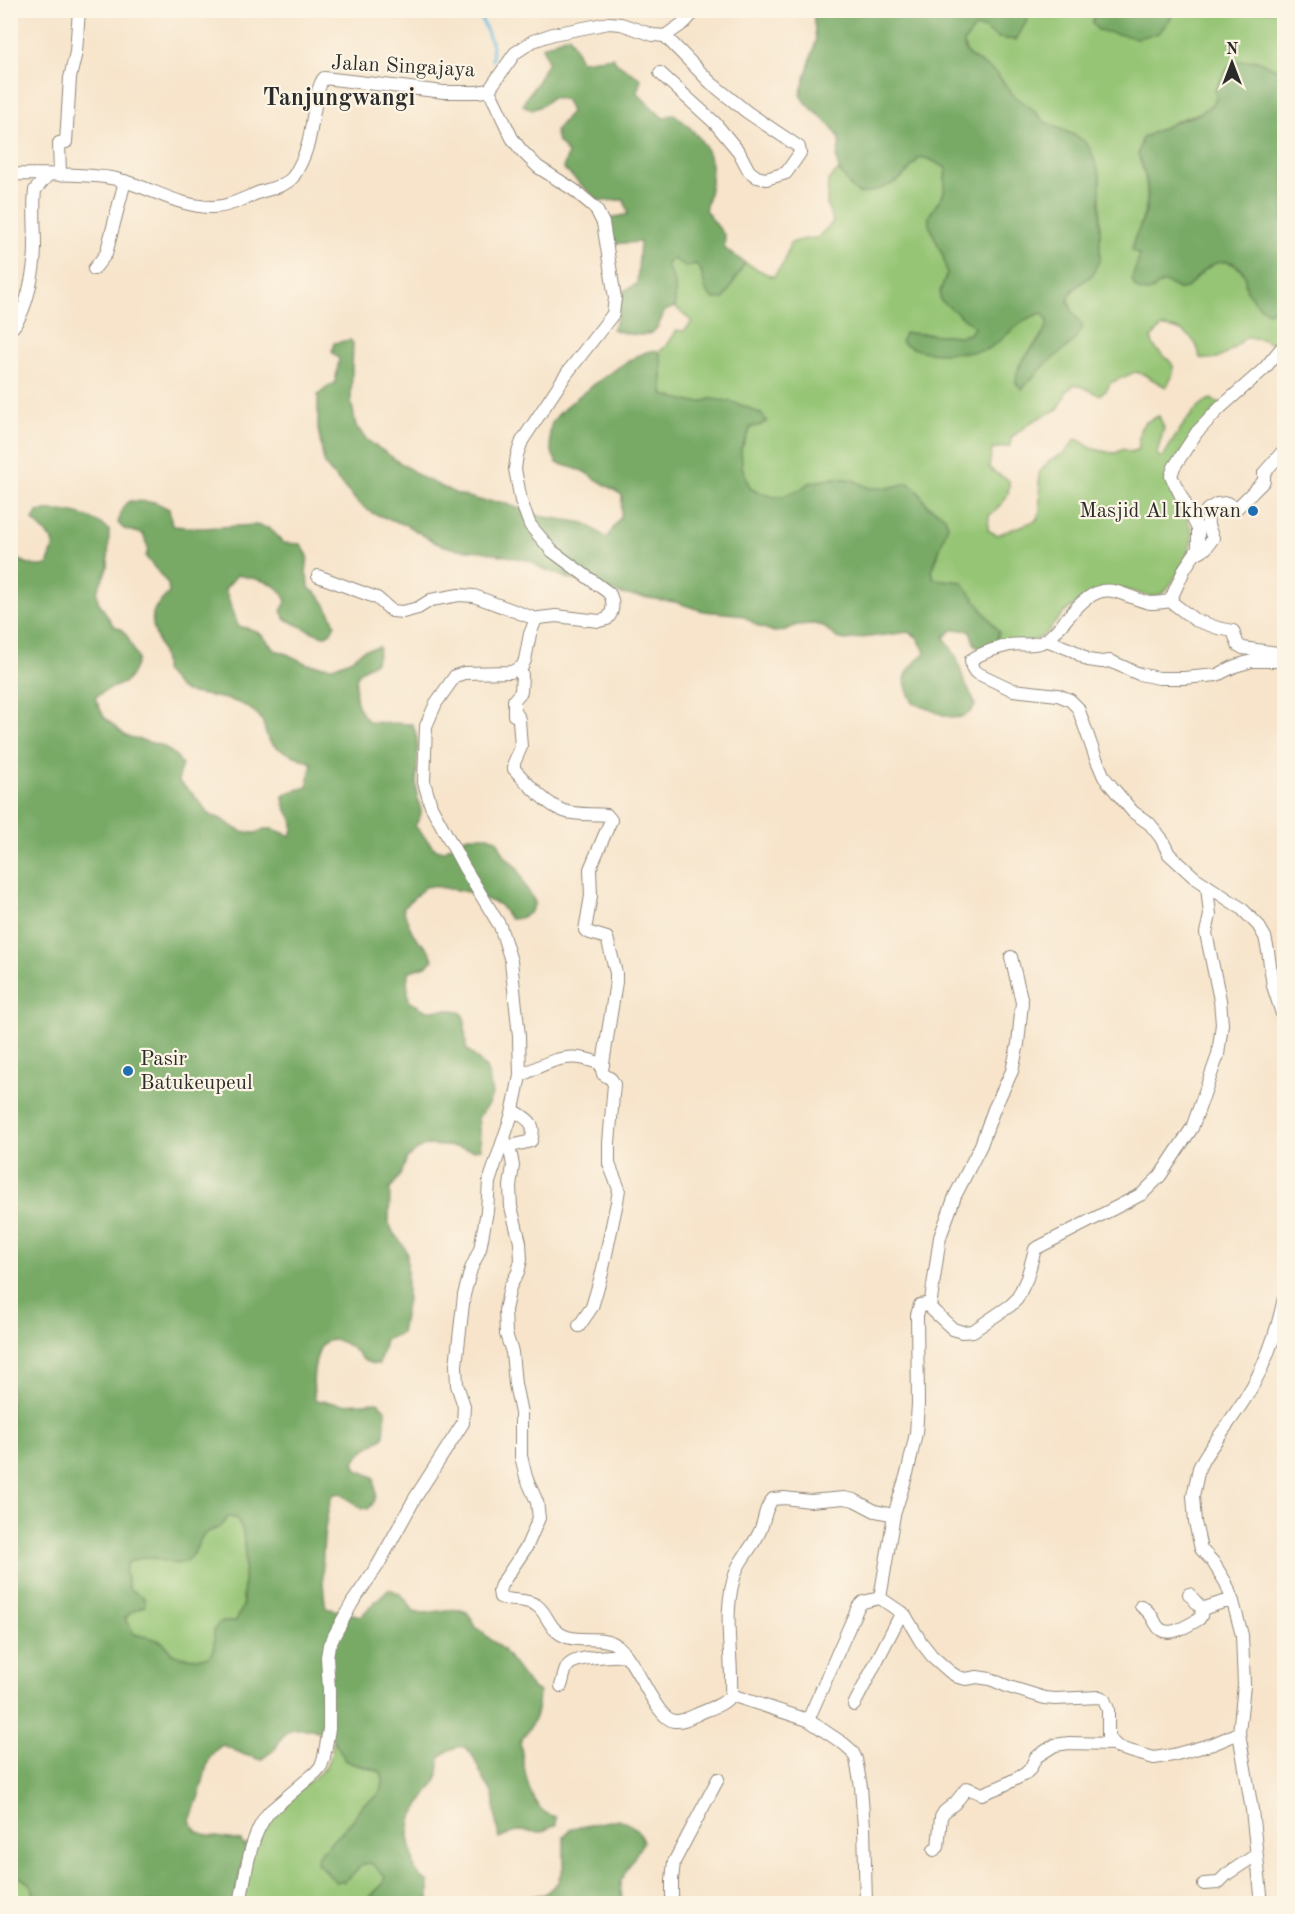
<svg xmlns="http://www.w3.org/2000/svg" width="1295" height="1914" font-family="'Old Standard TT',serif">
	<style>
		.green { fill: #95c574; stroke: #607850; stroke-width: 1.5 }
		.forest { fill: #78aa66; stroke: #526a48; stroke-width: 1.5; fill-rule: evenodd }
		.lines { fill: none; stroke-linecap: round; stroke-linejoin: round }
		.stream { stroke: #5fbbdd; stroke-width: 3 }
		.minor-casing { stroke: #91887b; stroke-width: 14 }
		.minor { stroke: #fff; stroke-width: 12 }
		.poi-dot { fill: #1f6fb2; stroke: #fcf5e5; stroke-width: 2 }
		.labels { text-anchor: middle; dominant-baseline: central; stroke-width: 4.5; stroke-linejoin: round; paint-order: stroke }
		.street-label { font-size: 21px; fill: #2b2b2b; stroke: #fcf5e5 }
		.poi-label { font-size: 21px; fill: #2b2b2b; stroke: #fcf5e5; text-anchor: end }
		.quarter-label { font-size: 24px; font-weight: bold; fill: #2b2b2b; stroke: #fcf5e5 }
	</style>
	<rect width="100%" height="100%" fill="#fcf5e5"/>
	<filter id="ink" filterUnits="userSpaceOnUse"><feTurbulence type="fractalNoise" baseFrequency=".0167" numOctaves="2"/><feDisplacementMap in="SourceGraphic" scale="12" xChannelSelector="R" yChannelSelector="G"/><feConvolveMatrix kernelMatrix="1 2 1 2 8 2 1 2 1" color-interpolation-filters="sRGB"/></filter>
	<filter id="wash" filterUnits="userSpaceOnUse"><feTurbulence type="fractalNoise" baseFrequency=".008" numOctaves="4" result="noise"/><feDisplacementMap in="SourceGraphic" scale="24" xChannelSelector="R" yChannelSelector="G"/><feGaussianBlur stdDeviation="1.35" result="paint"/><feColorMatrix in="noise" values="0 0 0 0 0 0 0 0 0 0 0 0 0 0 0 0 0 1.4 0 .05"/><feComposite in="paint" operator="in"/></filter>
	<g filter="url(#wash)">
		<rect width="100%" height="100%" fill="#f7e4cb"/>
		<!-- green -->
		<g class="green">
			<path d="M1032,11h67l-4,3 76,4 1,-7h112v62l-26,-12 -42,37c-9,18 -26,15 -41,24 -11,5 -27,24 -37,32 14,39 12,50 -4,86l6,15 -8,24 16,12 16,-10 15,8 8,-1c14,-16 29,-36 50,-21 8,5 9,11 9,20l31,20 7,-13v37l-10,14 -13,-6 -15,-2c-15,13 -24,26 -46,21 -2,-20 -18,-31 -38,-31l-11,11c4,23 37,18 15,49l-23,-13 -8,-2 -25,11 -3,7 -8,5 -16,-8 -9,-2 -8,7 -3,9 -5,8 -25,12 -22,17 -1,8 -18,3 -3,18c5,7 13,8 20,14 1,19 -8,23 -20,35l-1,14 9,5 40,-15 3,-8 -1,-39 10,-12 16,-8 11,-14c6,2 8,4 13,8 7,4 19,5 27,6l7,-4 8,3 8,-3c-1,-20 0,-26 20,-33l5,12 -7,25 2,4h4c10,-17 30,-52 48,-58l9,4 -51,68 22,58c1,2 2,8 1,9 -1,12 -20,50 -31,56 -14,8 -34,-9 -49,-4 -18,4 -40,13 -52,27 -7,7 -11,15 -19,20 -13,7 -32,6 -45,7l-34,-62 -28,-3 -2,-8 6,-15 -1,-45c-14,-6 -17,-19 -29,-28l-20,5h-19l-16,-8 -19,-2 -25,5 -8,6 -18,7 -9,1 -17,-5 -7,-4 -8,-21 -1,-18 10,-22 8,-1 8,-5 -6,-7 -50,-15 -10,3h-10l-27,-7c-5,-15 1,-29 -5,-43l9,-8 9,-14 7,1 8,-9 -17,-15v-23l-7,-16 -1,-6 7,-3 11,8 11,-3c11,13 3,21 18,35l22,-22 9,-14 28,14 11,-14 6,-20 15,-4 12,-1 16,-16 -6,-17 1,-25 11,-10 11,16 51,-7 19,-22 9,2 17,8 -2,26 -15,23v8l14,32 4,17 -7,19 35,35 -6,7 -8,2 -55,-3 83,15c16,-13 32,-30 54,-35l5,8 -2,9 -27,35 -3,18 6,6 60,-62c-20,-30 -17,-32 11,-53l-9,-132 -39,-20 -14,-14 -16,-11 -20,-25 -24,-15 -6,-7 -1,-8 11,-14h8l16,10 17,2z"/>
			<path d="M228,1517l8,1 7,13 2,23 -2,52 -7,15 -17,2 -5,28 -5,6c-14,2 -24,1 -37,-3 -8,-17 -22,-15 -38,-20l-9,-14c5,-9 13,-13 19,-22l-15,-9 -4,-18 3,-9c5,-1 13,-5 18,-5 17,1 30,14 45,0 6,-6 6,-15 12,-21 10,-10 15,-2 25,-19z"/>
			<polygon points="333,1738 346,1760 353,1764 381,1772 383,1780 382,1789 377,1796 362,1805 353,1820 318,1855 344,1882 363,1864 371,1863 385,1876 383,1884 364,1903 234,1904 245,1849 243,1845 256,1844 264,1827 283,1804 325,1768 332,1752"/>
			<path d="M10,1871c19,13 22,9 26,32h-25z"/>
		</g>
		<!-- forest -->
		<g class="forest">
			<path d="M813,11h219l-16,29 -17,-2 -16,-10h-8l-11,14 1,9 6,6 24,15 20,25 16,11 14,14 31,14 8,5 6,8 10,26v83l-7,16 -21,16 -4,11 4,10 11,16 -10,15 -27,22 -24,25 -6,-6c0,-28 28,-38 32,-62l-5,-8c-24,5 -36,25 -55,36 -9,4 -55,5 -66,2 -8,-2 -14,-4 -21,-9l4,-9 56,3 8,-2 6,-7 -35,-27v-8l7,-19 -4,-17 -14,-32v-8l15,-23 2,-25 -17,-9 -9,-2c-6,7 -12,15 -19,21 -6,6 -35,18 -43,15 -4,-2 -7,-6 -10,-10 -4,-6 -10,-12 -11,-20 -2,-9 6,-18 1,-27 -10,-17 -28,-25 -38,-41l16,-54z"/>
			<polygon points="1099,11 1099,10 1172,11 1171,18 1159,33 1137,38 1098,30 1092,23 1095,14"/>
			<path d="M569,35l12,26 32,-4 3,5 25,17 -4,14 26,25 11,-4c38,29 45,50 31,96l20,26 -1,12 21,15 -21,36h-10l-8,-8 -5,-21 -5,-6 -11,3 -11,-8 -7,4 1,5 7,16v23l-10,4c-3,5 -5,13 -9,18 -9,11 -33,4 -44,0l4,-7 4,-29 17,-9 3,-42 -28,2 -3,-25 19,-5 -4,-14 -25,1 -36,-33 5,-14 -10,-12 -3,-11 16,-19 -5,-12 -14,-3 -9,8 -11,5 -9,-5c3,-9 8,-13 13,-21 5,-7 6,-14 12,-22l-6,-15z"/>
			<path d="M1249,60l10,1 25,12v188l-3,3c4,22 8,35 -12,48 -9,-4 -19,-14 -23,-24 -2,-6 1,-12 -4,-18 -20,-22 -41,2 -55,18l-8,1 -15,-7 -16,10 -8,-1 -5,-4 -3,-8 8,-24 -8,-5 2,-10 12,-28 2,-16 -2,-18 -8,-24 4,-16 33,-16 22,-7 15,-10 4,-7 -1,-9 16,-26z"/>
			<path d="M350,340l3,3 -2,57 5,26 11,14 56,38 34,16 26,7 18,1 38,14 46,7 22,15 14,-22 1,-21 -39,-24 -26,-8c-6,-9 -10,-29 -5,-40 9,-17 79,-68 98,-72 2,-1 7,0 9,1 6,14 0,28 5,43l27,7h10l10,-3 18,2 18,6 14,7 6,7 -8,5 -8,1 -10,22 1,18 8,21 7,4 17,5 9,-1 18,-7 8,-6 25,-5 19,2 16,8h19l20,-5 9,6 11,18 9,4 8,6 3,8 -16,46 2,8 28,3 37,50 -3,12 -16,6 -6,-7 -4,-12 -16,-2 -10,8 13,21 7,23 9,17 2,8c-16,25 -42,2 -62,-3 -15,-28 -7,-30 12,-51l-8,-15 -8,-5 -64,8 -8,-2 -14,-12 -8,-2 -18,1 -14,6 -9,1 -16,-6 -15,-10 -8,-2 -32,-3 -28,-9 -54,-8 -57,-17 -25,-10 -8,-6 -50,-10 -25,-2 -18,-5 -32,-19 -34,-12 -14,-10 -30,-34 -4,-7 -6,-33v-34l8,-7 9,-5 4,-24 -7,-7 2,-9z"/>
			<path d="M129,501l26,1 14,7 3,17 30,2 54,-3 15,4 12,14 18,1 7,12 -2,17 4,16c13,7 19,21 25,35l-4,8 -7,4c-13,-3 -26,-12 -39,-17l-4,-8 5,-9c-5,-21 -30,-23 -49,-27l-12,14 13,37c20,4 24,7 36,24l9,2 24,12 26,3 19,-8 11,-9 16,-3c-2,21 -6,14 -19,25 -7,7 -5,30 0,38 2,4 6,8 9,12l43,2c11,19 2,48 5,70 0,6 4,13 4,19 0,4 -4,9 -6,13l19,22 9,3 25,-15h20l9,4 8,16 13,13 7,17 10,16c-3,12 -13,17 -25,17l-10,-14 -32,-13 -35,-6 -8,1 -22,21c3,9 6,20 12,28 7,11 15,10 18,24l-7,6 -16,5 -3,9 2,21 16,9h29l8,3 3,8 1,27 20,20 3,8 3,19 -3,8 -11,15 3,31 -9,1 -16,-3 -27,-2 -9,3 -13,10 -6,16 -11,15 -1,34 4,9 11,14 3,8v45l-6,34 -16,7 -6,24c-5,0 -9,0 -14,-3 -4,-2 -6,-7 -10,-10 -12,-11 -31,-18 -37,2 -5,15 -6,31 -3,47l27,4 36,-2 8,8 -2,27 -19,12 -11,13 3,8 17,7c2,14 5,22 -6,32l-9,-2 -19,-14 -8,2c-10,36 -12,77 -6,113l35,8 27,-27c14,3 19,12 26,23 18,4 36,-7 53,0l9,15 27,23 28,37 8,5c-1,25 -5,30 -19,50 5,25 6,69 36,75v8l-15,7 -25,-1 -16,7c-6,-13 -3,-28 -7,-42 -1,-6 -6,-11 -9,-16 -13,-24 -13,-48 -44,-23l-3,23 -17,24 -9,16 -2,16 6,34 6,7 8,5v21h-65l19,-19 2,-8 -14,-13 -8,1 -19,18h-8l-19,-19 1,-8 35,-35 9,-15 15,-9 5,-7 1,-9 -2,-8 -12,-5 -16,-3 -8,-4 -12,-22 -21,-9h-19l-9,5 -9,15 -14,11 -16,-5 -22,-10c-17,8 -16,24 -21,40 -3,12 -8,24 -12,36l6,10 14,5 31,5 4,8 -11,54h-198c-4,-23 -7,-19 -25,-32l-1,-1316c13,6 22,14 37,10l6,-16v-8l-20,-21 4,-8c24,-4 53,1 72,18l-1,36 -11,26 1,9 15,24 8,4 6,7 11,23c-12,37 -24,20 -43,39l9,19 22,19 37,10 14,11 5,8 -3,8v9l14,12 17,21 9,3 23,14 14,1 8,-4h9l18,7c8,-20 -9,-23 -8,-40 8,-6 15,-6 24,-9l5,-24c-11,-5 -38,-13 -44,-24 -6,-12 -1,-18 -15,-28 -15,-13 -47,-15 -67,-19l-7,-4 -15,-17c3,-22 -20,-45 -8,-64 4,-5 9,-10 13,-14l-1,-9 -22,-27 2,-9 -5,-14 -19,-5 -6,-6 5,-16zM228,1517l8,1 7,13 2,23 -2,52 -7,15 -17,2 -5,7v21l-5,6c-13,2 -24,1 -37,-3 -8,-17 -22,-15 -38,-20l-9,-15c5,-8 11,-10 20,-13l-1,-8 -15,-9 -4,-18 3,-9c5,-1 13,-5 18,-5 17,1 30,14 45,0 6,-6 6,-15 12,-21 9,-10 15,-2 25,-19z"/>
			<path d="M618,1819c13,6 22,9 25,23l-23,40 2,17 6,4h-123l3,-3 37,-6 13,-12 6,-17v-29l7,-7z"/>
		</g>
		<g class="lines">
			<!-- stream -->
			<path class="stream" d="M479,10c4,21 16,27 13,50"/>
		</g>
	</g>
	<g filter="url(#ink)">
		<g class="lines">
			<!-- minor casing -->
			<g class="minor-casing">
				<g id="minor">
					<polyline points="660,73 715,123 739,152 749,171 757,177 766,179 786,173 800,153 799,147 747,112 711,83 665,36"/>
					<path d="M10,174c33,1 69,-1 101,4 35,6 65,29 101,29 16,0 33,-9 48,-15 10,-3 26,-6 33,-15 6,-9 12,-23 15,-33 4,-14 8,-59 16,-66l120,14h34l11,-2 26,-37 18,-12 20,-7 56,-11 12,1 32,11 12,1 20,-14 11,-12"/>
					<polyline points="60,175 59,143 66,142 70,78 76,52 79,10"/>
					<polyline points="94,269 106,254 125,181"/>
					<path d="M10,330c17,-15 25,-62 25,-84 0,-19 -2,-38 0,-56l13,-15"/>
					<path d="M1284,345l-20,24 -43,38 -24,25 -23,35 -3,9 27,53v20l-13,19 -15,33c-6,1 -13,2 -19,2 -16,-2 -33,-15 -49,-12 -24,6 -38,36 -56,49 -9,7 -25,3 -36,5 -13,3 -28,7 -39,15l1,7 3,5 38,18 45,5 12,5 8,8 17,48 9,21 8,10 21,25 17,12 11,14 8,16 25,23 47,31 17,17 7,12 3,14 5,35 11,34"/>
					<polyline points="1195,554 1206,548 1213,538 1208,526 1207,510 1217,504 1227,503 1236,509 1264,481 1264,473 1284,450"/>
					<polyline points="318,576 377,598 392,611 403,612 418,608 431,600 459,595 474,596 536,619"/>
					<polyline points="1170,601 1195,620 1218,628 1233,631 1238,645 1243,648 1284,654"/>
					<polyline points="1046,640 1074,651 1088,660 1102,662 1110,661 1139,674 1159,678 1184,678 1217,675 1235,666 1252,661 1275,661 1284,656"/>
					<path d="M520,669l2,6 -1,17 -7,8v15l4,1 1,4 2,27 -7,16v6c12,13 32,36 50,42 14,5 29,2 43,4l4,5 -21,49 1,27 -6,34 2,2 20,6 9,35v9l-14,88 1,4 8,5 3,5 -5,59v21l10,25 -2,13 -15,71 -10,34 -13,19"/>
					<polyline points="1207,886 1210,915 1206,933 1220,1000 1222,1024 1218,1055 1192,1128 1160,1176 1142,1194 1035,1249 1027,1278 1017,1299 1011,1305 973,1331 962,1332 953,1329 926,1304 920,1305 917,1315 918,1404 916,1433 908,1470 894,1515 880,1598 905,1615 921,1642 932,1656 950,1672 958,1677 966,1679 977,1677 990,1679 1009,1687 1045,1698 1055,1699 1100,1697 1104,1699 1108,1709 1108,1738 1119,1748 1154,1758 1173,1755 1213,1744 1239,1733"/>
					<path d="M520,1076c19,-10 43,-23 65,-17 6,1 12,4 18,5"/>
					<path d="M504,1138l7,17 2,11 -3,20 1,21 9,35 1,18 -3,12 -8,15 -5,23 1,24 6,18 3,32 6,29v43l5,21 11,25 2,16 -12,28 -26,39 -2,6 1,6c11,5 25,1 36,8 12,7 12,26 31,32 15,5 33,-1 46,6 23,12 41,75 61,78 9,1 17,-4 26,-8 11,-5 24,-8 31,-18 2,-42 -10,-85 6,-126 6,-13 16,-23 22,-36 6,-11 5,-25 14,-34l11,-1 26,3 34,-3 10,2 21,11 19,4"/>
					<path d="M508,1147l23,-6c6,-19 -4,-22 -18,-31"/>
					<polyline points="930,1307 940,1237 955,1196 981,1145 994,1109 1012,1071 1018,1044 1022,1002 1011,957"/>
					<polyline points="1189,1594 1202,1609 1223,1602 1233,1602"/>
					<path d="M1141,1606c8,5 11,10 15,18 9,17 31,2 43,-5l2,-3 1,-7"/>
					<path d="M561,1686c2,-6 3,-14 6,-19 7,-12 45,-10 59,-12"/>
					<polyline points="731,1695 808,1720 844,1744 852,1751 856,1759 861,1787 864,1827 866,1904"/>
					<polyline points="854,1705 902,1612"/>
					<polyline points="808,1720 858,1607 863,1602 880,1598"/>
					<polyline points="934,1850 938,1847 941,1817 944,1812 955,1803 967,1788 982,1794 1002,1786 1025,1774 1030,1769 1036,1757 1055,1745 1069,1743 1114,1744"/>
					<polyline points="1204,1884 1218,1883 1227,1874 1256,1855"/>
					<path d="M240,1904c6,-31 9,-67 29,-92l47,-40 5,-6 3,-9 5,-28v-39l-2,-33 2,-12 23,-42 26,-38 37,-67 48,-75 1,-17 -7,-21 -1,-20 8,-70 7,-26 9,-20 7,-38 2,-29 23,-68 8,-38 -1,-40 -8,-75 -11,-35 -36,-59 -33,-61 -7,-24 2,-56 10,-23 19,-27 9,-3 47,-1 11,-5 3,-7 5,-26 6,-15 3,-1 17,-2 43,5 8,-2c7,-7 7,-18 2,-26l-57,-42 -22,-26 -9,-24 -6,-32 2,-14 5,-14 45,-68 46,-59 2,-16 -12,-75 -7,-14 -4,-4 -18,-15 -36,-23 -17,-17 -9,-12 -23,-48"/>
					<polyline points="672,1904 672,1880 674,1862 718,1779"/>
					<path d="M1262,1904l-10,-94 -13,-77 5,-48 -2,-50 -9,-33 -7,-19 -13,-21 -12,-13 -6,-27 -2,-26 6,-28 5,-10c13,-20 29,-40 42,-61 19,-30 31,-65 38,-99"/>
				</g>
			</g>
			<!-- minor -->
			<use href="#minor" class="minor"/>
		</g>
	</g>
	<!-- markers -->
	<g class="poi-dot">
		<circle cx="1253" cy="511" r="6"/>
		<circle cx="128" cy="1071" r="6"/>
	</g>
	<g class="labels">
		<!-- street labels -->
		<g class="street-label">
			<text transform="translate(403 67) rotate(3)">Jalan Singajaya</text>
		</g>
		<!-- poi labels -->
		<g class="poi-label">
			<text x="1241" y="511">Masjid Al Ikhwan</text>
			<text x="140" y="1059" text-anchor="start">Pasir<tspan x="140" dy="24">Batukeupeul</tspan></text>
		</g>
		<!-- quarter labels -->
		<g class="quarter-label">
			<text x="339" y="99">Tanjungwangi</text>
		</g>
	</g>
	<!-- margin -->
	<rect width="1295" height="1914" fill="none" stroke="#fcf5e5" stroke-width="36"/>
	<!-- north arrow -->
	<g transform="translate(1232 63)" stroke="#fcf5e5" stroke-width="4.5" paint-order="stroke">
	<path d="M0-4.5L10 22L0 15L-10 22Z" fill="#2b2b2b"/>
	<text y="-9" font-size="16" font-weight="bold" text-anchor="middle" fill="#2b2b2b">N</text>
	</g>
</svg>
